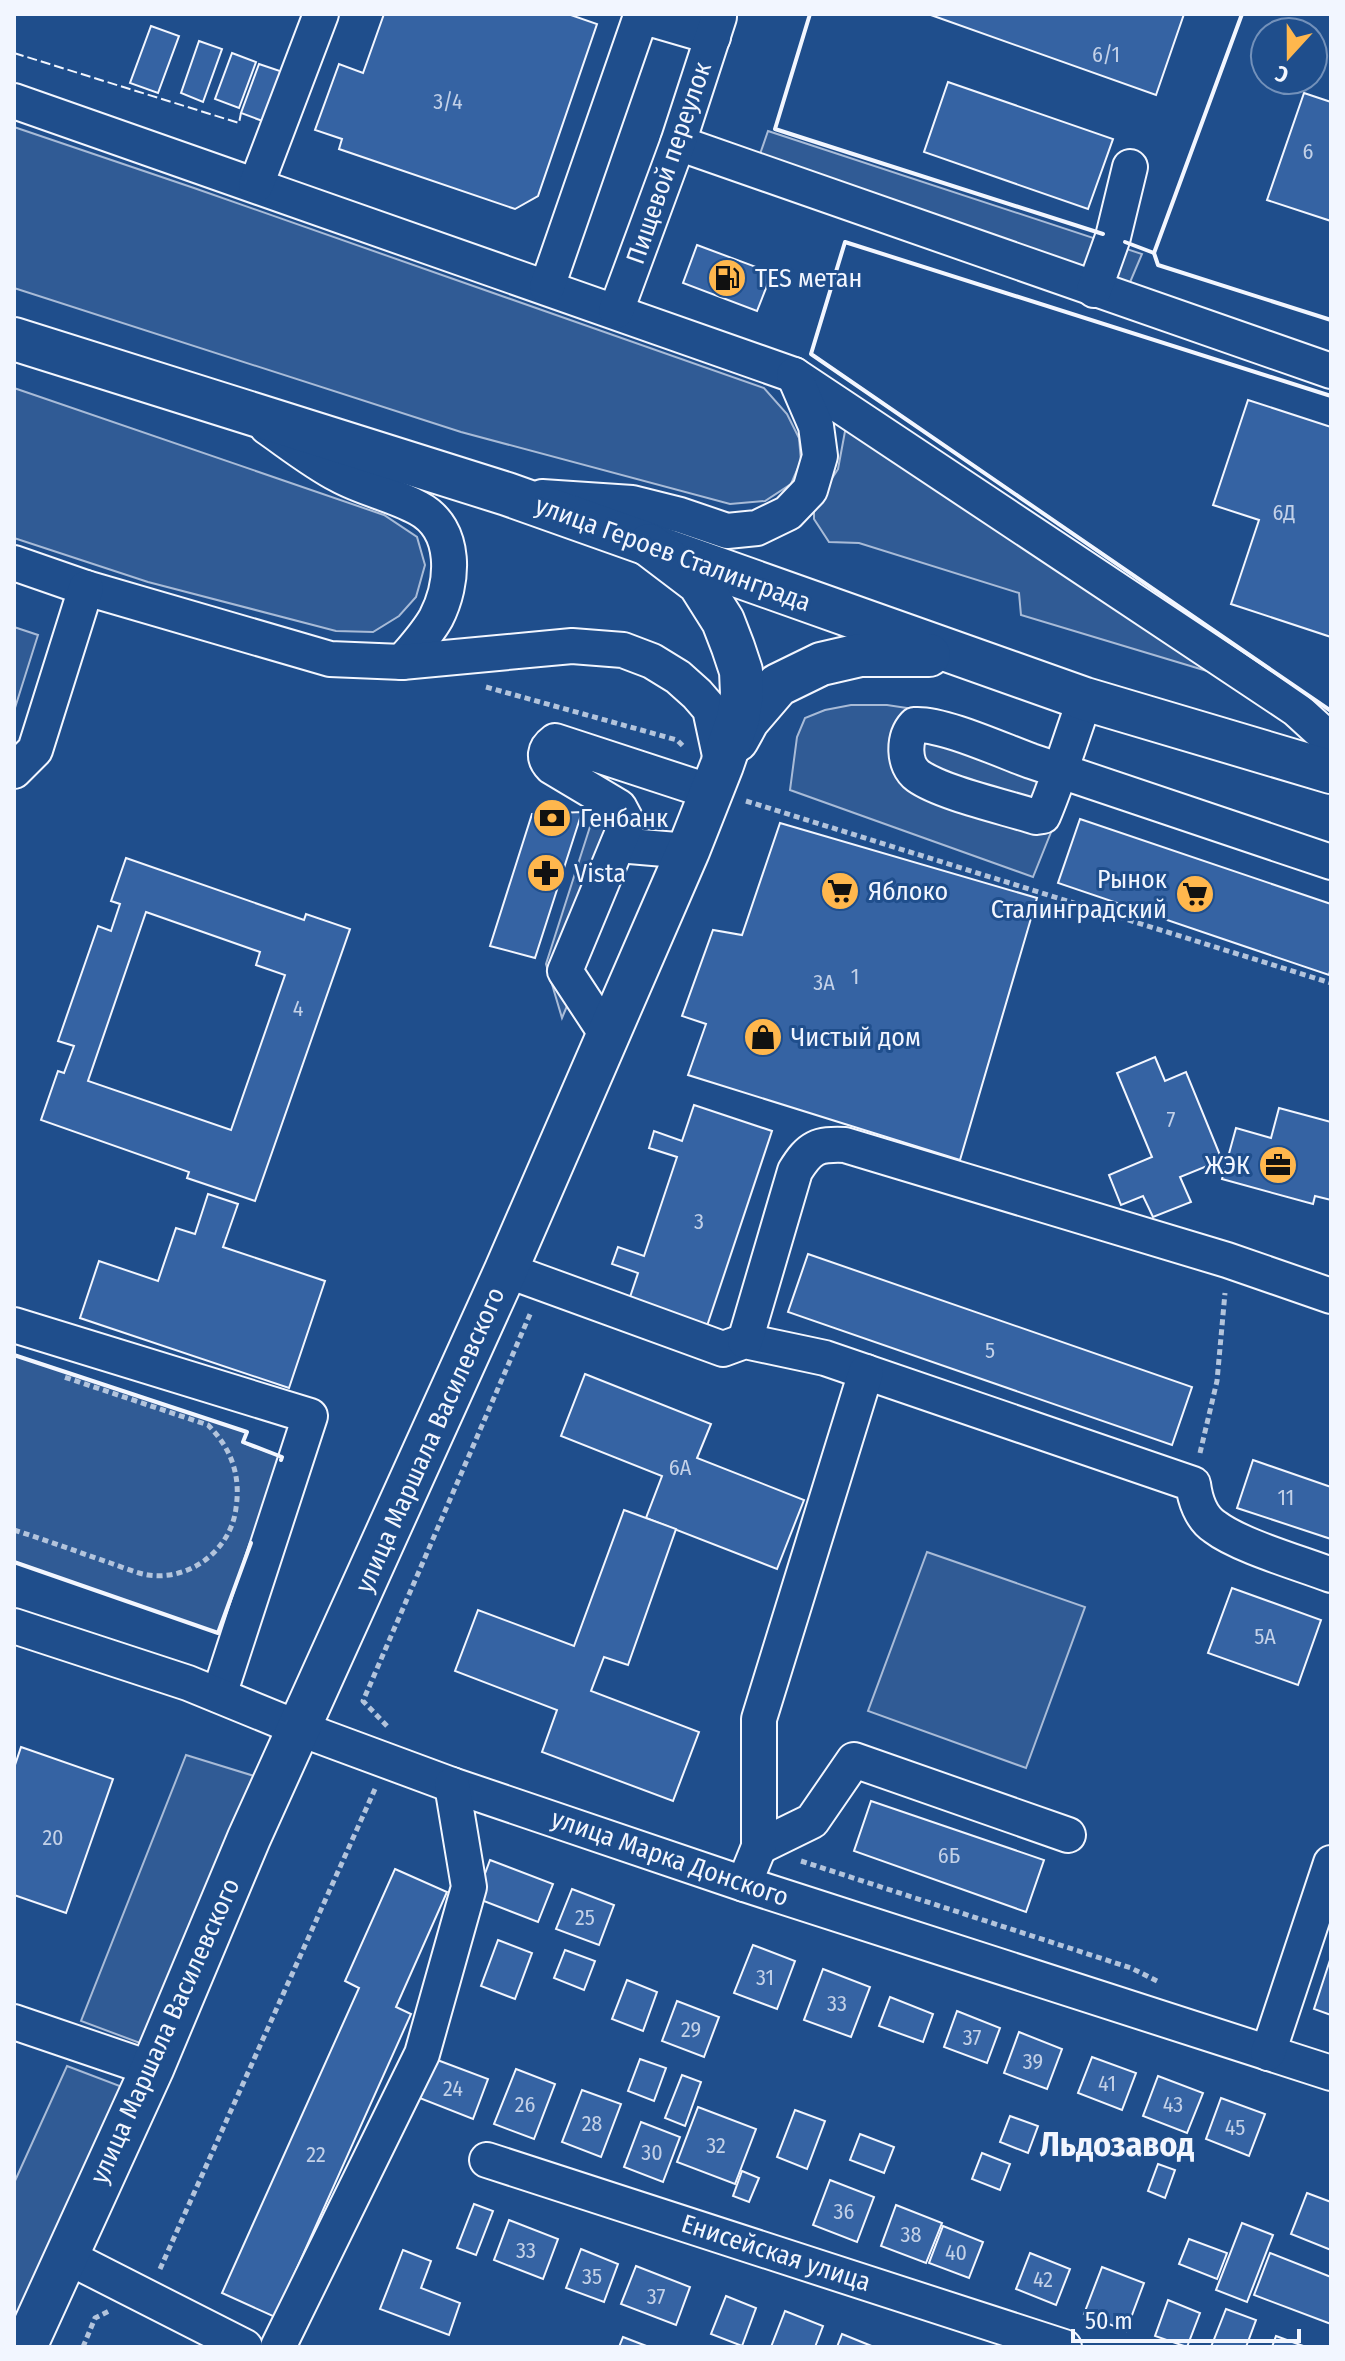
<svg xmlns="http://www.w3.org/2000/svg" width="1345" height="2361" font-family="'Fira Sans Condensed',sans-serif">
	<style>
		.built { fill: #305b95; stroke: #a8bbd7; stroke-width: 2 }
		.building { fill: #3563a3; stroke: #f2f6ff; stroke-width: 2; fill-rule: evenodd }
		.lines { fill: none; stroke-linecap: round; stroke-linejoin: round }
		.minor-casing { stroke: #f2f6ff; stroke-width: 38 }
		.major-casing { stroke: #f2f6ff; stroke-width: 46 }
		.path { stroke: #b3c4dc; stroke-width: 5; stroke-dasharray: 6 4; stroke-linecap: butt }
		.minor { stroke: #1f4e8c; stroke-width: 34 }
		.major { stroke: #1f4e8c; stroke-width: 42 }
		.fence { stroke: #f2f6ff; stroke-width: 2; stroke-dasharray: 10 4; stroke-linecap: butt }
		.wall { stroke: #f2f6ff; stroke-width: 4 }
		.labels { text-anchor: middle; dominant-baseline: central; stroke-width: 6; stroke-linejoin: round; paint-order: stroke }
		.number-label { font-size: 22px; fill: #c3d1e8 }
		.street-label { font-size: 26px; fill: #f2f6ff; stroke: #1f4e8c }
		.poi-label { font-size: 26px; fill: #f2f6ff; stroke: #1f4e8c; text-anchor: start }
		.district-label { font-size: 34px; font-weight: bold; fill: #f2f6ff; stroke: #1f4e8c }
	</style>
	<rect width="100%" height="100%" fill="#1f4e8c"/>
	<!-- built -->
	<g class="built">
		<polygon points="14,127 194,188 764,388 787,414 799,438 801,461 791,484 765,501 730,504 461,432 14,288"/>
		<polygon points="768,131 1142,254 1128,287 759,157"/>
		<polygon points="14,388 384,515 417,537 425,565 416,597 399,616 373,632 336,631 148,582 14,538"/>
		<polygon points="846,426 1207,671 1021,615 1019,593 859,543 829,542 814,519 814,506 838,469"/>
		<polygon points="14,627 38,635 14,711"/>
		<polygon points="851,705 887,705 940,713 1078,765 1033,877 790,790 797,737 805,718 825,710"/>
		<polygon points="596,808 638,837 562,1018 546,964"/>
		<polygon points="14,1355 247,1432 243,1443 282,1457 218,1633 14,1562"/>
		<polygon points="927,1552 1085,1607 1026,1768 868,1711"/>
		<polygon points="186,1755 254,1776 140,2043 81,2021"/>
		<polygon points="67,2066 125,2088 14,2323 14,2183"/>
	</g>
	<!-- building -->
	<g class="building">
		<polygon points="384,14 568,14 597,24 538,196 515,209 339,149 342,139 315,130 339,64 363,73"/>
		<polygon points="928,14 1184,14 1156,95"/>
		<polygon points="151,26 179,36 158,93 130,83"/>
		<polygon points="199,41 222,49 203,102 181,93"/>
		<polygon points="232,53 256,62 239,108 215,99"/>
		<polygon points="259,64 286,73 268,123 241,113"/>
		<polygon points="948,82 1113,139 1088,209 924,152"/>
		<polygon points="1304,93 1331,102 1331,221 1267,200"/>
		<polygon points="697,245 772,273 757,311 683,283"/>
		<polygon points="1248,400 1331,427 1331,637 1231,604 1259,520 1213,505"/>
		<polygon points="582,812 535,958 490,946 532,814"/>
		<polygon points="1080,819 1331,904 1331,967 1329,975 1058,883"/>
		<polygon points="780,823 1037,898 960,1160 688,1075 706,1024 682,1016 713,930 742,935"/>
		<path d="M126,858l178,62 2,-6 44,15 -95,272 -68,-23 2,-6 -148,-52 17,-49 6,2 10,-27 -16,-5 40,-115 13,5 9,-27 -9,-3zM146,912l114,40 -4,13 29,10 -54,155 -143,-49z"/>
		<polygon points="1155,1057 1165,1081 1186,1072 1222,1160 1180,1177 1191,1202 1153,1217 1143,1196 1121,1205 1109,1175 1152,1157 1117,1073"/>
		<polygon points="694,1105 772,1131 703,1338 625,1312 638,1273 612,1264 618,1247 644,1256 677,1157 649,1148 654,1131 682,1141"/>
		<polygon points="1279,1108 1331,1122 1331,1200 1315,1196 1313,1204 1222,1179 1236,1128 1271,1138"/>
		<polygon points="208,1194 238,1204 223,1247 325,1281 289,1388 80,1318 99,1261 158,1281 176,1228 195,1234"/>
		<polygon points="808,1254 1192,1387 1172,1445 788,1312"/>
		<polygon points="585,1374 711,1424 697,1458 804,1500 777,1569 646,1518 662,1476 561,1436"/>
		<polygon points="1253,1460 1331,1487 1331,1539 1237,1508"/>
		<polygon points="624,1510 676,1529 628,1665 604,1657 591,1691 699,1732 673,1801 542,1752 557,1710 455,1671 478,1610 574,1646"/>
		<polygon points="1232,1588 1321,1620 1298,1685 1208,1653"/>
		<polygon points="21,1747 113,1779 66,1913 14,1895 14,1768"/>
		<polygon points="871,1801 1044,1860 1026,1912 854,1851"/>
		<polygon points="490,1860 553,1884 538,1922 476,1898"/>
		<polygon points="395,1869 447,1892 396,2007 411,2014 275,2317 222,2293 359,1988 345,1981"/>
		<polygon points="572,1889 614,1905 599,1945 556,1929"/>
		<polygon points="498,1940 532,1953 515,1999 481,1986"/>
		<polygon points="753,1945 795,1961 777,2009 734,1993"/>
		<polygon points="565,1950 595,1961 584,1990 554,1978"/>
		<polygon points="1331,1957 1331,2015 1314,2009"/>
		<polygon points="823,1969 870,1987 851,2037 804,2020"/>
		<polygon points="627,1980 657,1992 643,2031 612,2019"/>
		<polygon points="890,1997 933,2014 923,2042 879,2026"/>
		<polygon points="677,2001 719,2017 704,2057 662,2041"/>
		<polygon points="957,2011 1000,2028 987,2063 944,2047"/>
		<polygon points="1019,2032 1062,2049 1047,2089 1004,2073"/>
		<polygon points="1092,2057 1136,2073 1122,2110 1078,2093"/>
		<polygon points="432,2058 488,2079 473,2119 417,2097"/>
		<polygon points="640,2059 666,2068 654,2101 628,2091"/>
		<polygon points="516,2069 555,2084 534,2139 494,2124"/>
		<polygon points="682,2075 701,2082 685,2126 665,2118"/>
		<polygon points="1158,2076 1203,2093 1187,2133 1143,2116"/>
		<polygon points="582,2090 621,2104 601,2157 562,2142"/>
		<polygon points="1221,2098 1265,2114 1249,2156 1206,2139"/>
		<polygon points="698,2107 756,2129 735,2184 677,2162"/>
		<polygon points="795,2110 825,2121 807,2169 777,2157"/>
		<polygon points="1010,2116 1038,2126 1028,2153 1000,2142"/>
		<polygon points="641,2122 680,2137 663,2182 624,2167"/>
		<polygon points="860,2134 894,2147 884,2173 850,2160"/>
		<polygon points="982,2153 1010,2164 1000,2190 972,2179"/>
		<polygon points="1158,2164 1175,2170 1165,2198 1148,2191"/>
		<polygon points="742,2171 759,2178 749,2202 733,2196"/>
		<polygon points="830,2180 874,2197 857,2242 813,2225"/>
		<polygon points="1307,2193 1331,2202 1331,2250 1291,2234"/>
		<polygon points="474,2204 493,2211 476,2255 457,2248"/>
		<polygon points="896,2205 942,2223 926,2263 881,2246"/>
		<polygon points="509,2220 558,2239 543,2279 494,2260"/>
		<polygon points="1242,2223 1273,2235 1247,2302 1216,2290"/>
		<polygon points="943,2226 983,2242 969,2278 929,2263"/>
		<polygon points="1189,2239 1227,2253 1217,2279 1179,2264"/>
		<polygon points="581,2249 618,2264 604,2302 566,2288"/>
		<polygon points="403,2250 431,2261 421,2288 460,2303 449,2335 380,2309"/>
		<polygon points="1030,2253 1070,2269 1056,2305 1016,2289"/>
		<polygon points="1270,2253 1331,2277 1331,2324 1254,2295"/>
		<polygon points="636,2266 690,2287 676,2325 621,2304"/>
		<polygon points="1102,2267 1144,2283 1126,2331 1084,2314"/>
		<polygon points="726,2296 756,2308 742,2346 711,2334"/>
		<polygon points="1168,2300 1200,2313 1187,2347 1155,2336"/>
		<polygon points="1226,2309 1256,2320 1246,2347 1211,2347"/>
		<polygon points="785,2311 823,2326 815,2347 771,2347"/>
		<polygon points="842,2334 874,2347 837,2347"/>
		<polygon points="1276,2336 1306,2347 1272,2347"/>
		<polygon points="623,2337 649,2347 619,2347"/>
	</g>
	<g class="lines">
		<!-- minor casing -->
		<g class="minor-casing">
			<g id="minor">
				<polyline points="14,101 794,375 1296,709 1331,741"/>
				<polyline points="678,143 1331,371"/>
				<polyline points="256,185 321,14"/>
				<polyline points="547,287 641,16 713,37"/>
				<polyline points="1094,290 1113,237 1130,167"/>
				<polyline points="616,311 678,143 719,17"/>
				<path d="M267,427c23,16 47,35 72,48 25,14 54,19 79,33 40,21 36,75 18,110 -9,16 -22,30 -34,44"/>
				<polyline points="542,497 632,503 680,515 727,531 757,528 788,513 810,490 820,456 816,426 794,375"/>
				<polyline points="14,563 86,588 330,659 402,662 572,646 623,650 652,661 678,677 697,694 710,709 722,765"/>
				<path d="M1085,699c-14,39 -26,79 -42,117l-7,1c-31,-10 -94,-24 -118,-41 -15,-11 -15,-38 -3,-51 27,-2 88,26 116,36 100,34 200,68 300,101"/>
				<polyline points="14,771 35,750 86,588"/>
				<polyline points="618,845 688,851"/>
				<path d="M607,1035l-42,-64 62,-149 -8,-15 -67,-40c-9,-9 -8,-18 3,-26l156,51"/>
				<path d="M506,1270l217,79 22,-8 80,17 368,126c2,15 8,34 22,43 25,19 85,36 116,48"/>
				<polyline points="14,1325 310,1416 219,1695"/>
				<path d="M745,1341l50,-170c15,-24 22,-27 50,-26l382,115 104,36"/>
				<polyline points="14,1626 188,1683 298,1728 452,1785 744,1884 1331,2073"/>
				<polyline points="759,1847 812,1821 854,1760 1068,1835"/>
				<polyline points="744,1884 759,1847 759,1719 866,1372"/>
				<polyline points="14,2022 152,2069"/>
				<polyline points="1268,2053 1331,1863"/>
				<polyline points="487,2160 1064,2347"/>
				<polyline points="66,2256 245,2347"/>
				<polyline points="278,2347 422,2054 469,1887 452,1785"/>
			</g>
		</g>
		<!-- major casing -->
		<g class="major-casing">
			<g id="major">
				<polyline points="14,339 507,494 1085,699 1331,772"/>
				<polyline points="737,740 748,720 778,685 821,664 860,655 929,655"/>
				<polyline points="25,2347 152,2069 249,1838 506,1270 688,851 722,765 738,719 742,694 741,671 733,647 723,621 699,583 649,545"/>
			</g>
		</g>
		<!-- path -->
		<g class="path">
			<polyline points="486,687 677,740 685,748"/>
			<polyline points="746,801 1331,983"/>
			<polyline points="1200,1453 1217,1381 1225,1293"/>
			<path d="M14,1530c31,10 62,21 93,32 13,4 28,11 41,13 42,6 83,-25 88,-67 5,-33 -5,-60 -28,-83l-144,-48"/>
			<polyline points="387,1726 363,1701 531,1312"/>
			<polyline points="801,1861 1131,1968 1159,1982"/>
			<polyline points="160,2269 375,1789"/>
			<polyline points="83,2347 95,2318 109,2311"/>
		</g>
		<!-- minor -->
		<use href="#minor" class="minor"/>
		<!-- major -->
		<use href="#major" class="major"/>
		<!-- fence -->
		<polyline class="fence" points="14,53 239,123 241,113"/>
		<!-- wall -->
		<g class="wall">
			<polyline points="810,14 775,129 1103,234"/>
			<polyline points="1242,14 1154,253 1158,265 1331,320"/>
			<polyline points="1125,242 1154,253"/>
			<polyline points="1331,396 845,242 811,354 1331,711"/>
			<polyline points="14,1355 247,1432 243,1442 282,1457 281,1460"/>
			<polyline points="14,1562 218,1633 251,1543"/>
		</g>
	</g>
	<!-- icons -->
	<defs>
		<g id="fuel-disc" transform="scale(2)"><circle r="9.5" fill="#ffb74d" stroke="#1f4e8c"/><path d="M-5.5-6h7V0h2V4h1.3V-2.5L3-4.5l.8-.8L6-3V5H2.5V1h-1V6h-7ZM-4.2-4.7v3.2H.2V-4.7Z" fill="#111"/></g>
		<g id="bank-disc" transform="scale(2)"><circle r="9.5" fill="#ffb74d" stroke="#1f4e8c"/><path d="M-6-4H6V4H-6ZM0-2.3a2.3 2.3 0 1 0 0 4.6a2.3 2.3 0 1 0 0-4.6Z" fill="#111"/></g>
		<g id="pharmacy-disc" transform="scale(2)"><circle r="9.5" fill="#ffb74d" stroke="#1f4e8c"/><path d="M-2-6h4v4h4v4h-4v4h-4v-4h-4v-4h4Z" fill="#111"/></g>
		<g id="supermarket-disc" transform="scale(2)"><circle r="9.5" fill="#ffb74d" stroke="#1f4e8c"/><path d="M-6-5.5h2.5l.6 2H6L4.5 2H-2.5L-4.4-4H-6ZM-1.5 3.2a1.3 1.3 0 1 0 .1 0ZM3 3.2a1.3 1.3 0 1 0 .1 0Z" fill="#111"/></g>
		<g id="shop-disc" transform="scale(2)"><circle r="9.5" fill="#ffb74d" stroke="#1f4e8c"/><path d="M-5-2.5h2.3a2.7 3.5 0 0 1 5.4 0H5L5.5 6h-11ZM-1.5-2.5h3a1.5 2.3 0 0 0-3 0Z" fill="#111"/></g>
		<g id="office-disc" transform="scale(2)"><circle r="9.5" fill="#ffb74d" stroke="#1f4e8c"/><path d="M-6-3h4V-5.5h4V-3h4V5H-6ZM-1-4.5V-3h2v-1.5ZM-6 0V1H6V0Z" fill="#111"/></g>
	</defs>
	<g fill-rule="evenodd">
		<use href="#fuel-disc" x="727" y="278"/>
		<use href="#bank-disc" x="552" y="818"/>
		<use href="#pharmacy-disc" x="546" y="873"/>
		<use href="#supermarket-disc" x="840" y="891"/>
		<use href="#supermarket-disc" x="1195" y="894"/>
		<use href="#shop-disc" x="763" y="1037"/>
		<use href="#office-disc" x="1278" y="1165"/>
	</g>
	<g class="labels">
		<!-- number labels -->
		<g class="number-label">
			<text x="1106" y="54">6/1</text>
			<text x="448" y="101">3/4</text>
			<text x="1308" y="151">6</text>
			<text x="1284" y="512">6Д</text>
			<text x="855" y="976">1</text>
			<text x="824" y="982">3А</text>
			<text x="298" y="1008">4</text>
			<text x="1171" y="1119">7</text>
			<text x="699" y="1221">3</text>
			<text x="990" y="1350">5</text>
			<text x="680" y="1467">6А</text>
			<text x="1286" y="1497">11</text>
			<text x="1265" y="1636">5А</text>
			<text x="53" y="1837">20</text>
			<text x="949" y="1855">6Б</text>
			<text x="585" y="1917">25</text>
			<text x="765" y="1977">31</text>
			<text x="837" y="2003">33</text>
			<text x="691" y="2029">29</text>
			<text x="972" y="2037">37</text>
			<text x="1033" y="2061">39</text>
			<text x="1107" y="2083">41</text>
			<text x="453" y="2088">24</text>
			<text x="525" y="2104">26</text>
			<text x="1173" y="2104">43</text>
			<text x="592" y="2123">28</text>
			<text x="1235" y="2127">45</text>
			<text x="716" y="2145">32</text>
			<text x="652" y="2152">30</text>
			<text x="316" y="2154">22</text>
			<text x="844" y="2211">36</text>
			<text x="911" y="2234">38</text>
			<text x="526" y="2250">33</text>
			<text x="956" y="2252">40</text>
			<text x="592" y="2276">35</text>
			<text x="1043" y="2279">42</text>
			<text x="656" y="2296">37</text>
		</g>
		<!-- street labels -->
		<g class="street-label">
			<text transform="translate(669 163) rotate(-71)">Пищевой переулок</text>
			<text transform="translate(673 554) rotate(20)">улица Героев Сталинграда</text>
			<text transform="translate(430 1440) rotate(-66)">улица Маршала Василевского</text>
			<text transform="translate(670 1858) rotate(19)">улица Марка Донского</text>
			<text transform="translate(165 2031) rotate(-66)">улица Маршала Василевского</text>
			<text transform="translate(776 2253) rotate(18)">Енисейская улица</text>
		</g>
		<!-- poi labels -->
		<g class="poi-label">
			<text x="755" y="278">TES метан</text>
			<text x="580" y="818">Генбанк</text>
			<text x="574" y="873">Vista</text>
			<text x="1167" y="879" text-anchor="end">Рынок<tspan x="1167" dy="30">Сталинградский</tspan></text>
			<text x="868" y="891">Яблоко</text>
			<text x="791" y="1037">Чистый дом</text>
			<text x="1250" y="1165" text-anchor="end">ЖЭК</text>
		</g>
		<!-- district labels -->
		<g class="district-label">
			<text x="1117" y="2144">Льдозавод</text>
		</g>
	</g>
	<!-- border -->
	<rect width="1345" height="2361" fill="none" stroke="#f2f6ff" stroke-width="32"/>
	<!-- north arrow -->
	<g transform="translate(1289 56) rotate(201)"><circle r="38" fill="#1f4e8c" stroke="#7391ba" stroke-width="2"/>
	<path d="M0-6L14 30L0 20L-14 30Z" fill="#ffb74d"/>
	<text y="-12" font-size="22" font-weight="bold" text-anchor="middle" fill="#f2f6ff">С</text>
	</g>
	<!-- scale -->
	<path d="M1073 2329v12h226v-12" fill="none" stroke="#f2f6ff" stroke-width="4"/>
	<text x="1085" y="2329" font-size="24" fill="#f2f6ff" stroke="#1f4e8c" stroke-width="6" paint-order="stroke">50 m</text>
</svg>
